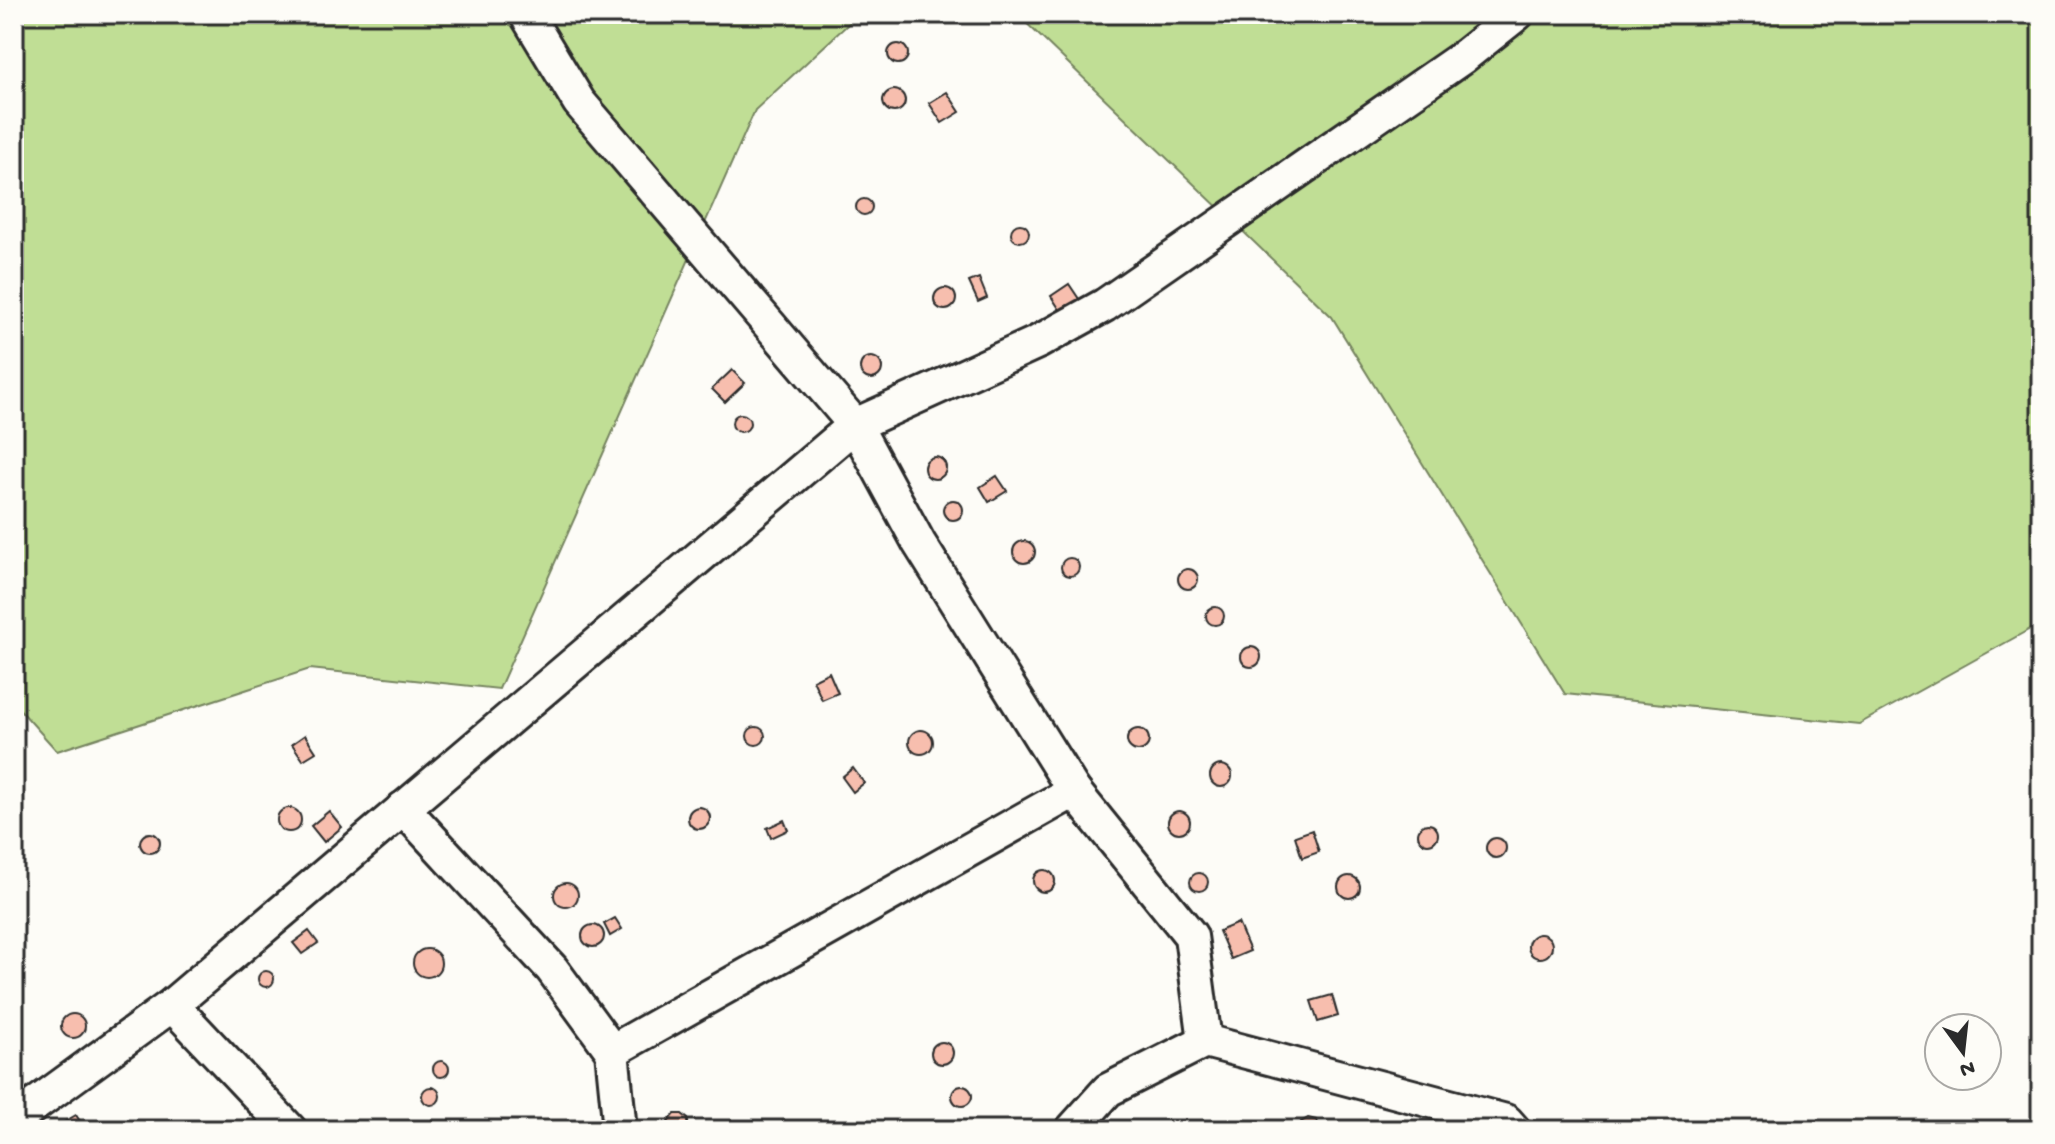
<svg xmlns="http://www.w3.org/2000/svg" width="2055" height="1144" font-family="'Gochi Hand',sans-serif">
	<style>
		.green { fill: #c0de95; stroke: #768460; stroke-width: 2 }
		.building { fill: #f7beae; stroke: #2b2b2b; stroke-width: 2 }
		.lines { fill: none; stroke-linecap: round; stroke-linejoin: round }
		.minor-casing { stroke: #2b2b2b; stroke-width: 38 }
		.minor { stroke: #fdfcf7; stroke-width: 32 }
	</style>
	<rect width="100%" height="100%" fill="#fdfcf7"/>
	<filter id="ink" filterUnits="userSpaceOnUse"><feTurbulence type="fractalNoise" baseFrequency=".0125" numOctaves="2"/><feDisplacementMap in="SourceGraphic" scale="16" xChannelSelector="R" yChannelSelector="G"/><feConvolveMatrix kernelMatrix="1 2 1 2 8 2 1 2 1" color-interpolation-filters="sRGB"/></filter>
	<g filter="url(#ink)">
		<!-- green -->
		<g class="green">
			<polygon points="14,14 859,14 755,110 499,689 310,669 57,751 14,703"/>
			<polygon points="1017,14 2041,14 2041,623 1859,724 1565,694 1332,317"/>
		</g>
		<!-- building -->
		<g class="building">
			<circle cx="898" cy="54" r="10"/>
			<circle cx="894" cy="101" r="11"/>
			<polygon points="947,92 960,112 942,123 929,103"/>
			<circle cx="864" cy="207" r="8"/>
			<circle cx="1020" cy="233" r="9"/>
			<polygon points="979,278 987,298 978,302 969,282"/>
			<polygon points="1069,284 1081,302 1062,313 1051,296"/>
			<circle cx="945" cy="299" r="11"/>
			<circle cx="871" cy="368" r="11"/>
			<polygon points="732,370 745,383 725,402 712,389"/>
			<circle cx="741" cy="423" r="9"/>
			<circle cx="935" cy="468" r="11"/>
			<polygon points="997,476 1007,491 989,502 980,487"/>
			<circle cx="953" cy="510" r="10"/>
			<circle cx="1024" cy="552" r="11"/>
			<circle cx="1070" cy="567" r="9"/>
			<circle cx="1188" cy="579" r="10"/>
			<circle cx="1215" cy="616" r="9"/>
			<circle cx="1251" cy="657" r="10"/>
			<polygon points="829,672 838,693 822,700 813,680"/>
			<circle cx="756" cy="736" r="9"/>
			<circle cx="1138" cy="740" r="11"/>
			<circle cx="921" cy="742" r="12"/>
			<polygon points="305,735 316,752 303,760 292,744"/>
			<circle cx="1221" cy="776" r="11"/>
			<polygon points="853,768 864,783 853,792 842,777"/>
			<circle cx="699" cy="818" r="11"/>
			<circle cx="289" cy="820" r="12"/>
			<circle cx="1179" cy="822" r="11"/>
			<polygon points="329,811 342,827 324,842 311,826"/>
			<polygon points="784,820 788,830 771,838 767,828"/>
			<circle cx="1428" cy="834" r="10"/>
			<polygon points="1312,830 1319,852 1302,858 1295,836"/>
			<circle cx="150" cy="843" r="10"/>
			<circle cx="1496" cy="848" r="10"/>
			<circle cx="1044" cy="881" r="11"/>
			<circle cx="1199" cy="882" r="9"/>
			<circle cx="1349" cy="887" r="11"/>
			<circle cx="566" cy="895" r="12"/>
			<polygon points="615,918 622,929 610,936 604,924"/>
			<polygon points="1238,923 1250,951 1231,959 1219,931"/>
			<circle cx="593" cy="936" r="11"/>
			<polygon points="309,931 318,943 302,954 293,943"/>
			<circle cx="1540" cy="946" r="12"/>
			<circle cx="427" cy="963" r="14"/>
			<circle cx="266" cy="979" r="8"/>
			<polygon points="1332,995 1338,1016 1318,1022 1311,1001"/>
			<circle cx="73" cy="1026" r="12"/>
			<circle cx="942" cy="1053" r="11"/>
			<circle cx="441" cy="1069" r="8"/>
			<circle cx="962" cy="1096" r="10"/>
			<circle cx="431" cy="1096" r="9"/>
			<polygon points="675,1114 682,1114 688,1119 688,1130 669,1130 668,1122"/>
			<polygon points="76,1115 85,1129 55,1130 54,1128"/>
			<polygon points="1308,1118 1316,1120 1323,1130 1298,1130 1301,1122"/>
		</g>
		<g class="lines">
			<!-- minor casing -->
			<g class="minor-casing">
				<g id="minor">
					<polyline points="526,14 579,102 855,425 919,543 1074,791 1191,936 1205,1041"/>
					<polyline points="403,808 552,969 612,1051 620,1130"/>
					<polyline points="172,1005 290,1130"/>
					<polyline points="612,1051 1074,791"/>
					<polyline points="14,1120 172,1005 855,425 1038,342 1105,305 1463,57 1517,14"/>
					<polyline points="1072,1130 1108,1090 1205,1041 1506,1121 1514,1130"/>
				</g>
			</g>
			<!-- minor -->
			<use href="#minor" class="minor"/>
		</g>
	</g>
	<!-- margin -->
	<rect width="2055" height="1144" fill="none" stroke="#fdfcf7" stroke-width="48"/>
	<rect x="24" y="24" width="2007" height="1096" fill="none" stroke="#2b2b2b" stroke-width="3" filter="url(#ink)"/>
	<!-- north arrow -->
	<g transform="translate(1963 1052) rotate(165)"><circle r="38" fill="#fdfcf7" stroke="#a9a8a5" stroke-width="2"/>
	<path d="M0-6L14 30L0 20L-14 30Z" fill="#2b2b2b"/>
	<text y="-12" font-size="22" font-weight="bold" text-anchor="middle" fill="#2b2b2b">N</text>
	</g>
</svg>
